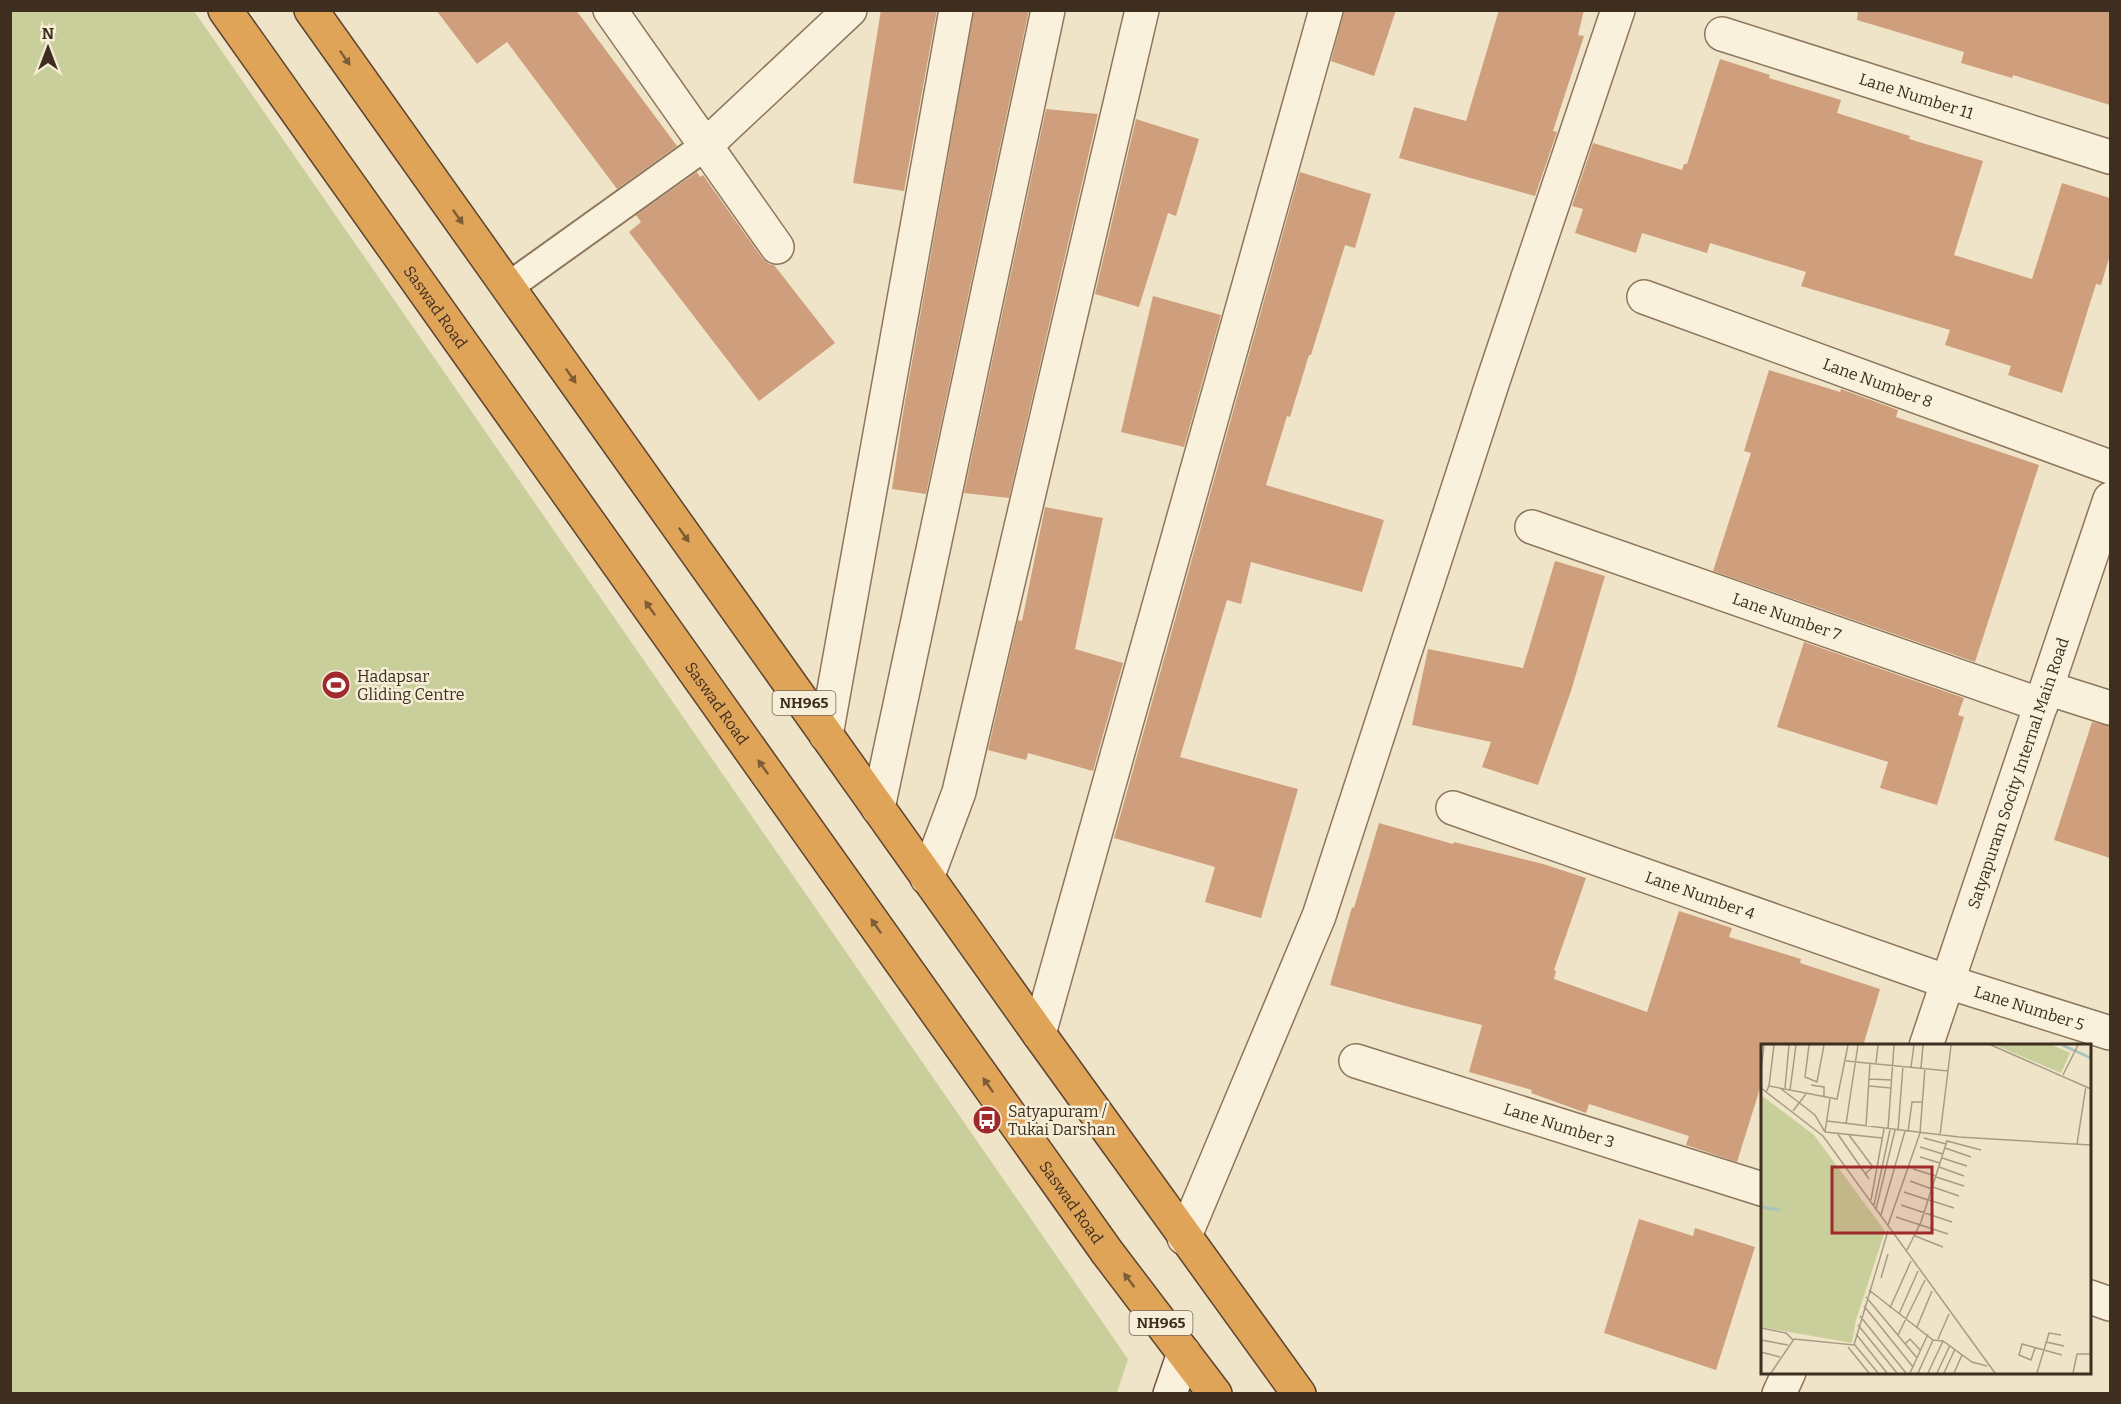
<svg xmlns="http://www.w3.org/2000/svg" width="2121" height="1404" font-family="Bitter,serif">
	<style>
		.green { fill: #c9cf9b }
		.building { fill: #cf9f7d }
		.lines { fill: none; stroke-linecap: round; stroke-linejoin: round }
		.lane-casing { stroke: #8d765c; stroke-width: 32 }
		.street-casing { stroke: #8d765c; stroke-width: 36 }
		.secondary-casing { stroke: #6f573f; stroke-width: 36 }
		.highway-casing { stroke: #5b4430; stroke-width: 36 }
		.lane { stroke: #faf1dc; stroke-width: 28 }
		.street { stroke: #faf1dc; stroke-width: 33 }
		.secondary { stroke: #faf1dc; stroke-width: 33 }
		.highway { stroke: #e0a458; stroke-width: 33 }
		.oneway { fill: #7e5d36 }
		.labels { text-anchor: middle; dominant-baseline: central; stroke-width: 5; stroke-linejoin: round; paint-order: stroke }
		.shield { fill: #f7eed8; stroke: #756857; stroke-width: 1.5 }
		.shield-label { font-size: 15px; font-weight: bold; fill: #3d2e20 }
		.street-label { font-size: 16px; fill: #3d2e20; stroke: #f7eed8 }
		.poi-label { font-size: 16px; fill: #3d2e20; stroke: #f7eed8; text-anchor: start }
		.inset-river { fill: none; stroke: #a9c4bc; stroke-width: 3 }
		.inset-road { fill: none; stroke: #a89b85; stroke-width: 1.5 }
		.view { fill: #9e2a2b; fill-opacity: 0.15; stroke: #9e2a2b; stroke-width: 3 }
		.inset-edge { fill: none; stroke: #3d2e20; stroke-width: 3 }
	</style>
	<rect width="100%" height="100%" fill="#f0e4c8"/>
	<!-- green -->
	<polygon class="green" points="10,11 194,11 1128,1359 1117,1393 11,1393"/>
	<!-- building -->
	<g class="building">
		<polygon points="436,10 576,10 677,146 617,189 507,42 477,64"/>
		<polygon points="881,10 937,10 904,191 853,183"/>
		<polygon points="974,10 1029,10 926,494 892,489 902,419"/>
		<polygon points="1344,10 1396,10 1374,76 1331,61"/>
		<polygon points="1499,10 1584,10 1578,35 1584,36 1553,131 1557,132 1535,196 1399,158 1414,107 1466,121"/>
		<polygon points="1858,10 2110,10 2110,105 2013,75 2012,78 1961,63 1964,52 1857,20"/>
		<polygon points="1720,59 1770,75 1769,78 1841,100 1837,113 1910,136 1909,139 1983,161 1954,255 2032,279 2062,183 2110,198 2110,255 2101,285 2096,284 2062,393 2008,375 2011,366 1945,345 1950,330 1801,286 1806,272 1710,243 1707,253 1642,233 1636,253 1575,233 1583,209 1572,206 1593,143 1682,170 1684,164 1687,164"/>
		<polygon points="1046,109 1098,114 1009,498 964,493"/>
		<polygon points="1136,119 1199,139 1176,216 1168,213 1139,307 1095,294"/>
		<polygon points="697,172 700,177 703,175 762,258 769,264 774,265 835,343 759,401 629,232 641,222 636,215"/>
		<polygon points="1300,172 1371,194 1355,248 1345,245 1311,355 1309,355 1290,417 1287,416 1266,485 1384,520 1362,592 1251,562 1241,604 1227,600 1180,757 1298,789 1261,918 1205,902 1215,867 1114,838"/>
		<polygon points="1153,296 1221,315 1184,447 1121,432"/>
		<polygon points="1769,370 1840,392 1841,389 1898,410 1896,417 2039,465 1975,662 1713,571 1751,453 1744,451"/>
		<polygon points="1045,507 1103,518 1075,649 1123,663 1093,771 1028,753 1026,760 988,750 1018,620 1022,621"/>
		<polygon points="1555,561 1605,576 1571,691 1538,785 1482,767 1491,742 1412,725 1428,649 1523,668"/>
		<polygon points="1804,642 1964,698 1958,715 1964,717 1937,805 1880,788 1888,762 1777,727"/>
		<polygon points="2092,722 2110,726 2110,858 2054,840"/>
		<polygon points="1379,823 1453,844 1454,842 1543,864 1586,878 1554,970 1556,971 1554,979 1647,1012 1679,911 1732,928 1729,937 1801,959 1800,963 1880,989 1863,1046 1762,1046 1762,1082 1737,1162 1686,1145 1689,1136 1589,1104 1586,1113 1531,1093 1532,1090 1469,1072 1482,1025 1409,1007 1330,985 1352,907 1354,908"/>
		<polygon points="1639,1219 1693,1236 1695,1228 1755,1247 1716,1370 1604,1333"/>
	</g>
	<g class="lines">
		<!-- lane casing -->
		<g class="lane-casing">
			<polyline id="lane" points="508,287 705,146"/>
		</g>
		<!-- street casing -->
		<g class="street-casing">
			<g id="street">
				<polyline points="610,10 777,247"/>
				<path id="s1" d="M1722,34l388,123"/>
				<polyline points="705,146 850,10"/>
				<path id="s2" d="M1644,297l466,170"/>
				<path id="s3" d="M1532,527l509,178"/>
				<polyline points="2047,688 2110,708"/>
				<polyline points="826,735 956,10"/>
				<polyline points="878,808 1048,10"/>
				<path id="s4" d="M1453,808l495,174 162,51"/>
				<polyline points="927,878 959,792 1142,10"/>
				<polyline points="1039,1034 1326,10"/>
				<path id="s5" d="M1926,1046l184,-547"/>
				<path id="s6" d="M1356,1061l406,128"/>
				<polyline points="1184,1238 1319,916 1494,378 1618,10"/>
				<polyline points="2090,1297 2110,1304"/>
				<polyline points="1779,1394 1789,1372"/>
			</g>
		</g>
		<!-- secondary casing -->
		<g class="secondary-casing">
			<polyline id="secondary" points="1170,1394 1184,1353"/>
		</g>
		<!-- highway casing -->
		<g class="highway-casing">
			<g id="highway">
				<path id="s7" d="M225,10l882,1242 108,142"/>
				<polyline points="311,10 1039,1034 1299,1394"/>
			</g>
		</g>
		<!-- lane -->
		<use href="#lane" class="lane"/>
		<!-- street -->
		<use href="#street" class="street"/>
		<!-- secondary -->
		<use href="#secondary" class="secondary"/>
		<!-- highway -->
		<use href="#highway" class="highway"/>
	</g>
	<!-- one-way arrows -->
	<defs><path id="oneway-solid" d="M-6-.8H1V-3.2L6.5 0L1 3.2V.8H-6Z" transform="scale(1.5)"/></defs>
	<g class="oneway">
		<use href="#oneway-solid" transform="translate(345 58) rotate(55)"/>
		<use href="#oneway-solid" transform="translate(458 217) rotate(55)"/>
		<use href="#oneway-solid" transform="translate(571 376) rotate(55)"/>
		<use href="#oneway-solid" transform="translate(684 535) rotate(55)"/>
		<use href="#oneway-solid" transform="translate(650 608) rotate(-125)"/>
		<use href="#oneway-solid" transform="translate(763 767) rotate(-125)"/>
		<use href="#oneway-solid" transform="translate(876 926) rotate(-125)"/>
		<use href="#oneway-solid" transform="translate(988 1085) rotate(-125)"/>
		<use href="#oneway-solid" transform="translate(1129 1280) rotate(-127)"/>
	</g>
	<!-- icons -->
	<defs>
		<g id="stadium-disc" transform="scale(1.5)"><circle r="9.5" fill="#9e2a2b" stroke="#f7eed8"/><path d="M0-5a6.5 5 0 1 0 0 10a6.5 5 0 1 0 0-10ZM-3.5-1.8h7v3.6h-7Z" fill="#fff"/></g>
		<g id="bus-disc" transform="scale(1.5)"><circle r="9.5" fill="#9e2a2b" stroke="#f7eed8"/><path d="M-5-6H5V4H4V6H2V4H-2V6H-4V4H-5ZM-3.5-4V0h7V-4ZM-3.5 1.2v1.5H-2V1.2ZM2 1.2v1.5H3.5V1.2Z" fill="#fff"/></g>
	</defs>
	<g fill-rule="evenodd">
		<use href="#stadium-disc" x="336" y="685"/>
		<use href="#bus-disc" x="987" y="1120"/>
	</g>
	<g class="labels">
		<!-- shield labels -->
		<g class="shield">
			<rect x="772.5" y="691" width="63" height="24" rx="4.5"/>
			<rect x="1129.5" y="1311" width="63" height="24" rx="4.5"/>
		</g>
		<g class="shield-label">
			<text x="804" y="703">NH965</text>
			<text x="1161" y="1323">NH965</text>
		</g>
		<!-- street labels -->
		<g class="street-label">
			<text stroke="none"><textPath href="#s1" startOffset="204">Lane Number 11</textPath></text>
			<text stroke="none"><textPath href="#s7" startOffset="364">Saswad Road</textPath></text>
			<text stroke="none"><textPath href="#s2" startOffset="249">Lane Number 8</textPath></text>
			<text stroke="none"><textPath href="#s3" startOffset="270">Lane Number 7</textPath></text>
			<text stroke="none"><textPath href="#s7" startOffset="850">Saswad Road</textPath></text>
			<text stroke="none"><textPath href="#s5" startOffset="288">Satyapuram Socity Internal Main Road</textPath></text>
			<text stroke="none"><textPath href="#s4" startOffset="262">Lane Number 4</textPath></text>
			<text stroke="none"><textPath href="#s4" startOffset="610">Lane Number 5</textPath></text>
			<text stroke="none"><textPath href="#s6" startOffset="213">Lane Number 3</textPath></text>
			<text stroke="none"><textPath href="#s7" startOffset="1462">Saswad Road</textPath></text>
		</g>
		<!-- poi labels -->
		<g class="poi-label">
			<text x="357" y="676">Hadapsar<tspan x="357" dy="18">Gliding Centre</tspan></text>
			<text x="1008" y="1111">Satyapuram /<tspan x="1008" dy="18">Tukai Darshan</tspan></text>
		</g>
	</g>
	<!-- overview -->
	<g transform="translate(1761 1044)">
		<rect width="330" height="330" fill="#f0e4c8"/>
		<path d="M234,1h57l18,8 -9,20zM0,51l53,40 71,96 -29,89 -4,23 -91,-16z" fill="#c9cf9b"/>
		<path class="inset-river" d="M301,1l29,13M0,163l19,3"/>
		<path class="inset-road" d="M48,1l-4,32 12,5 7,-37M230,1l100,44M85,17l102,10 3,-26M115,19l2,-18M150,23l3,-22M160,24l2,-23M0,27l3,-26M302,31l15,-30M108,35l23,1M50,41l13,2v10M8,42l5,-41M108,42l22,2M0,44l62,48 172,237M19,44l35,27 10,17 57,6M24,44l4,-43M29,46l6,-45M5,48l3,-6 68,13 11,-54M32,67l13,-17M66,77l132,16 132,8M85,80l12,-79M105,82l4,-63M127,85l6,-84M137,87l5,-65M64,88l5,-33M147,88l4,-30h10M76,89l32,46M88,91l24,32 -8,7M179,91l8,-64M163,94l22,6M316,100l9,-58M159,103l23,7M184,104l26,9M159,113l20,6M181,114l25,8M178,123l25,9M152,125l23,7M175,133l28,9M149,137l22,8M172,143l26,9M143,148l24,8M110,156l13,-71M168,156l25,8M113,161l16,-75M140,161l51,17M115,165l19,-79M120,171l24,-84M135,173l52,17M127,181l32,-92 5,-65M154,192l28,11M146,206l14,-28 26,-81 34,9M120,234l7,-24M108,246l64,50 10,1 29,21 15,4M105,253l51,61M103,262l49,61M129,264l21,-47M138,270l19,-43M99,272l46,57M97,281l39,48M156,283l15,-36M0,284l25,5 7,7M95,290l31,39M137,291l27,-55M177,295l11,-25M0,296l27,5M285,298l18,4M93,300l24,29M144,300l5,-5 10,11M87,303l21,26M274,304l-4,12 -12,-5 3,-11 40,11M0,308l19,5M10,329l23,-34 60,6 34,-114M149,329l18,-39M157,329l15,-33M167,329l15,-32M176,329l13,-28M183,329l11,-24M193,329l8,-18M276,329l12,-40 12,2M312,329l4,-19h14"/>
		<path class="view" d="M71,123h100v66h-100z"/>
		<rect width="330" height="330" class="inset-edge"/>
	</g>
	<!-- border -->
	<rect width="2121" height="1404" fill="none" stroke="#3d2e20" stroke-width="24"/>
	<!-- north arrow -->
	<g transform="translate(48 48)" stroke="#f7eed8" stroke-width="4.5" paint-order="stroke">
	<path d="M0-4.5L10 22L0 15L-10 22Z" fill="#3d2e20"/>
	<text y="-9" font-size="16" font-weight="bold" text-anchor="middle" fill="#3d2e20">N</text>
	</g>
</svg>
